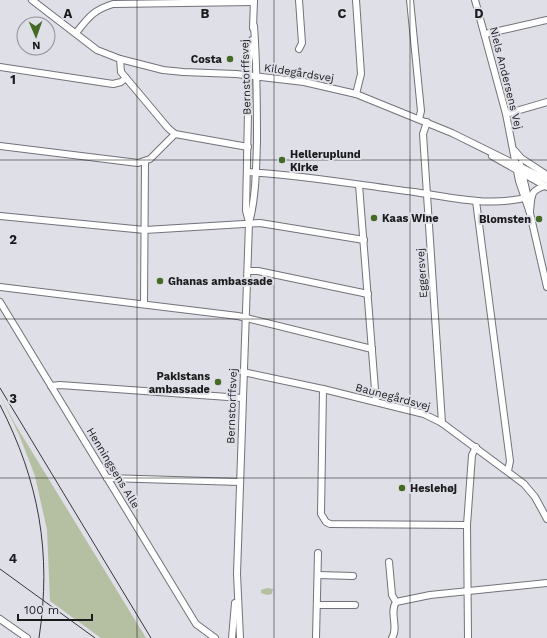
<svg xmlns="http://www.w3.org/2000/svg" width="547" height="638" font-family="'Work Sans',sans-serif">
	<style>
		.green { fill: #b5c0a2 }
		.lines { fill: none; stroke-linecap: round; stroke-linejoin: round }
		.minor-casing { stroke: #72727a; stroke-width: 8 }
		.minor { stroke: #fff; stroke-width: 6 }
		.tram { stroke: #36363a; stroke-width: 1 }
		.grid { fill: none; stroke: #1b1b1e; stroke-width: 1; stroke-opacity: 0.55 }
		.poi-dot { fill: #446a25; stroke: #dfdfe8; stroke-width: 1.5 }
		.labels { text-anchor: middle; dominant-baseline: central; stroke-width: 4; stroke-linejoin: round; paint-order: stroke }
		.poi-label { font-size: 11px; font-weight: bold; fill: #1b1b1e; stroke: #dfdfe8; text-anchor: start }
		.street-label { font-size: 11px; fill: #1b1b1e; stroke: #dfdfe8 }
		.grid-label { font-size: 13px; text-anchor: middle; font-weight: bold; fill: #1b1b1e; stroke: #dfdfe8; stroke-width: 4; stroke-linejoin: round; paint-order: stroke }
	</style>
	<rect width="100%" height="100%" fill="#dfdfe8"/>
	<!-- green -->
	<g class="green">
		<polygon points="0,395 15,424 146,638 101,638 50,601 47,530 35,476 20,437"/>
		<polygon points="267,588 273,589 272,594 267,595 261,593 261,590"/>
	</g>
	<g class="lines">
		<!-- minor casing -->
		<g class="minor-casing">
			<g id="minor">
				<polyline points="32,0 97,50 120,59 163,70 183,72 236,74 304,82 356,94 452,133 547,180"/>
				<polyline points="299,0 302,43 299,49"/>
				<polyline points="356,0 361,74 356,94"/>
				<polyline points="410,0 421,111 419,119"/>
				<polyline points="475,0 506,114 519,181 530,213"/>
				<polyline points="253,28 254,0"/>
				<path d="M76,33c12,-15 17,-23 37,-29l141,-2"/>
				<polyline points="485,34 547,20"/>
				<polyline points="120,59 121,72 168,128 175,134 248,147"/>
				<polyline points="0,67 113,84 121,82 126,78"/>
				<polyline points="506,114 547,102"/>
				<polyline points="427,122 423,134 442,423"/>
				<polyline points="0,146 138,163 150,159 175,134"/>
				<polyline points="515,151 521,158 547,175"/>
				<polyline points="492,156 547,187"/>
				<polyline points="520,164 528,198"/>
				<path d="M247,172c56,3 112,13 167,20 40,6 79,16 118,4"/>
				<polyline points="359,185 376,402"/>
				<polyline points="476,201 510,461 508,471"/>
				<polyline points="529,209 547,287"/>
				<path d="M530,211c2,-15 -1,-20 15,-25"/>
				<polyline points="0,216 145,230 260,223 364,240"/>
				<polyline points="249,222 246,211 249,62 252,40"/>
				<polyline points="248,271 258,271 368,294"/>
				<polyline points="0,287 238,316 372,349"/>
				<polyline points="0,302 196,624 215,638"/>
				<polyline points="144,303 145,162"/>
				<polyline points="243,372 323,389 424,414 442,423 524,484 535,497 547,519"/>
				<polyline points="51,386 60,385 242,398"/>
				<polyline points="323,389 321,514 326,522 330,524 467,525"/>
				<polyline points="107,478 240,482"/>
				<polyline points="389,562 392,595 396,602"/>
				<polyline points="318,575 353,576"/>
				<polyline points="396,602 430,595 547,583"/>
				<polyline points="317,605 355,605"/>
				<polyline points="0,619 27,638"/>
				<polyline points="232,638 235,603"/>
				<path d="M240,638l-3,-64 12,-351c7,-26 7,-54 8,-81 0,-39 0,-77 -3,-116"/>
				<polyline points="316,638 318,553"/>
				<path d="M392,638c7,-11 -3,-25 4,-36"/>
				<polyline points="468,638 467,525 472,455 476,447"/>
			</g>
		</g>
		<!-- minor -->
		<use href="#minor" class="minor"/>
		<!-- tram -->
		<g class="tram">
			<polyline points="0,388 151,638"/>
			<path d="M0,405c39,76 52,148 39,233"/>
			<polyline points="0,569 95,638"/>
		</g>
	</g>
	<!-- grid -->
	<path class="grid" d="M137,0v638M274,0v638M410,0v638M0,160h547M0,319h547M0,478h547"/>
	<!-- markers -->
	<g class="poi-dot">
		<circle cx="230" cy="59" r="4"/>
		<circle cx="282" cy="160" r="4"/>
		<circle cx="374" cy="218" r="4"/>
		<circle cx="539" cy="219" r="4"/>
		<circle cx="160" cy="281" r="4"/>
		<circle cx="218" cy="382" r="4"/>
		<circle cx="402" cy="488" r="4"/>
	</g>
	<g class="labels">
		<!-- poi labels -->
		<g class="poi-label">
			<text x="222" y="59" text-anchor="end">Costa</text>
			<text x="290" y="154">Helleruplund<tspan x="290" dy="13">Kirke</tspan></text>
			<text x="382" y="218">Kaas Wine</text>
			<text x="531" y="219" text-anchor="end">Blomsten</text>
			<text x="168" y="281">Ghanas ambassade</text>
			<text x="210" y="376" text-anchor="end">Pakistans<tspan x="210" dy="13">ambassade</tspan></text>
			<text x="410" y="488">Heslehøj</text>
		</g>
		<!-- street labels -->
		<g class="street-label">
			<text transform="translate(299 73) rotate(9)">Kildegårdsvej</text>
			<text transform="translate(246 77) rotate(-92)">Bernstorffsvej</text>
			<text transform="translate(506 78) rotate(76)">Niels Andersens Vej</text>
			<text transform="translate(422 273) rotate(-94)">Eggersvej</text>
			<text transform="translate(393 397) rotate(15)">Baunegårdsvej</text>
			<text transform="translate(232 406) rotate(-88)">Bernstorffsvej</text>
			<text transform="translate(113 468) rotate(59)">Henningsens Alle</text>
		</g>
	</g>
	<g class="grid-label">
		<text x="68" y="18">A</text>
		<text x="205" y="18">B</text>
		<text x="342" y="18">C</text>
		<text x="479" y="18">D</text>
		<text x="13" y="84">1</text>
		<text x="13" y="244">2</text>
		<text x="13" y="403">3</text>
		<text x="13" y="563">4</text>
	</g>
	<!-- north arrow -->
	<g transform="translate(36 36) rotate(178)"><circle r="19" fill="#dfdfe8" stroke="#919197"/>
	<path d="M0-3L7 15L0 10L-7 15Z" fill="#446a25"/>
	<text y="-6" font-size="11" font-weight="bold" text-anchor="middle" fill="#1b1b1e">N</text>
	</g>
	<!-- scale -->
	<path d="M18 614v6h74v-6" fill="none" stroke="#1b1b1e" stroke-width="2"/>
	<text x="24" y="614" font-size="12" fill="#1b1b1e" stroke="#dfdfe8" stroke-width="3" paint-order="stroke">100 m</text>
</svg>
